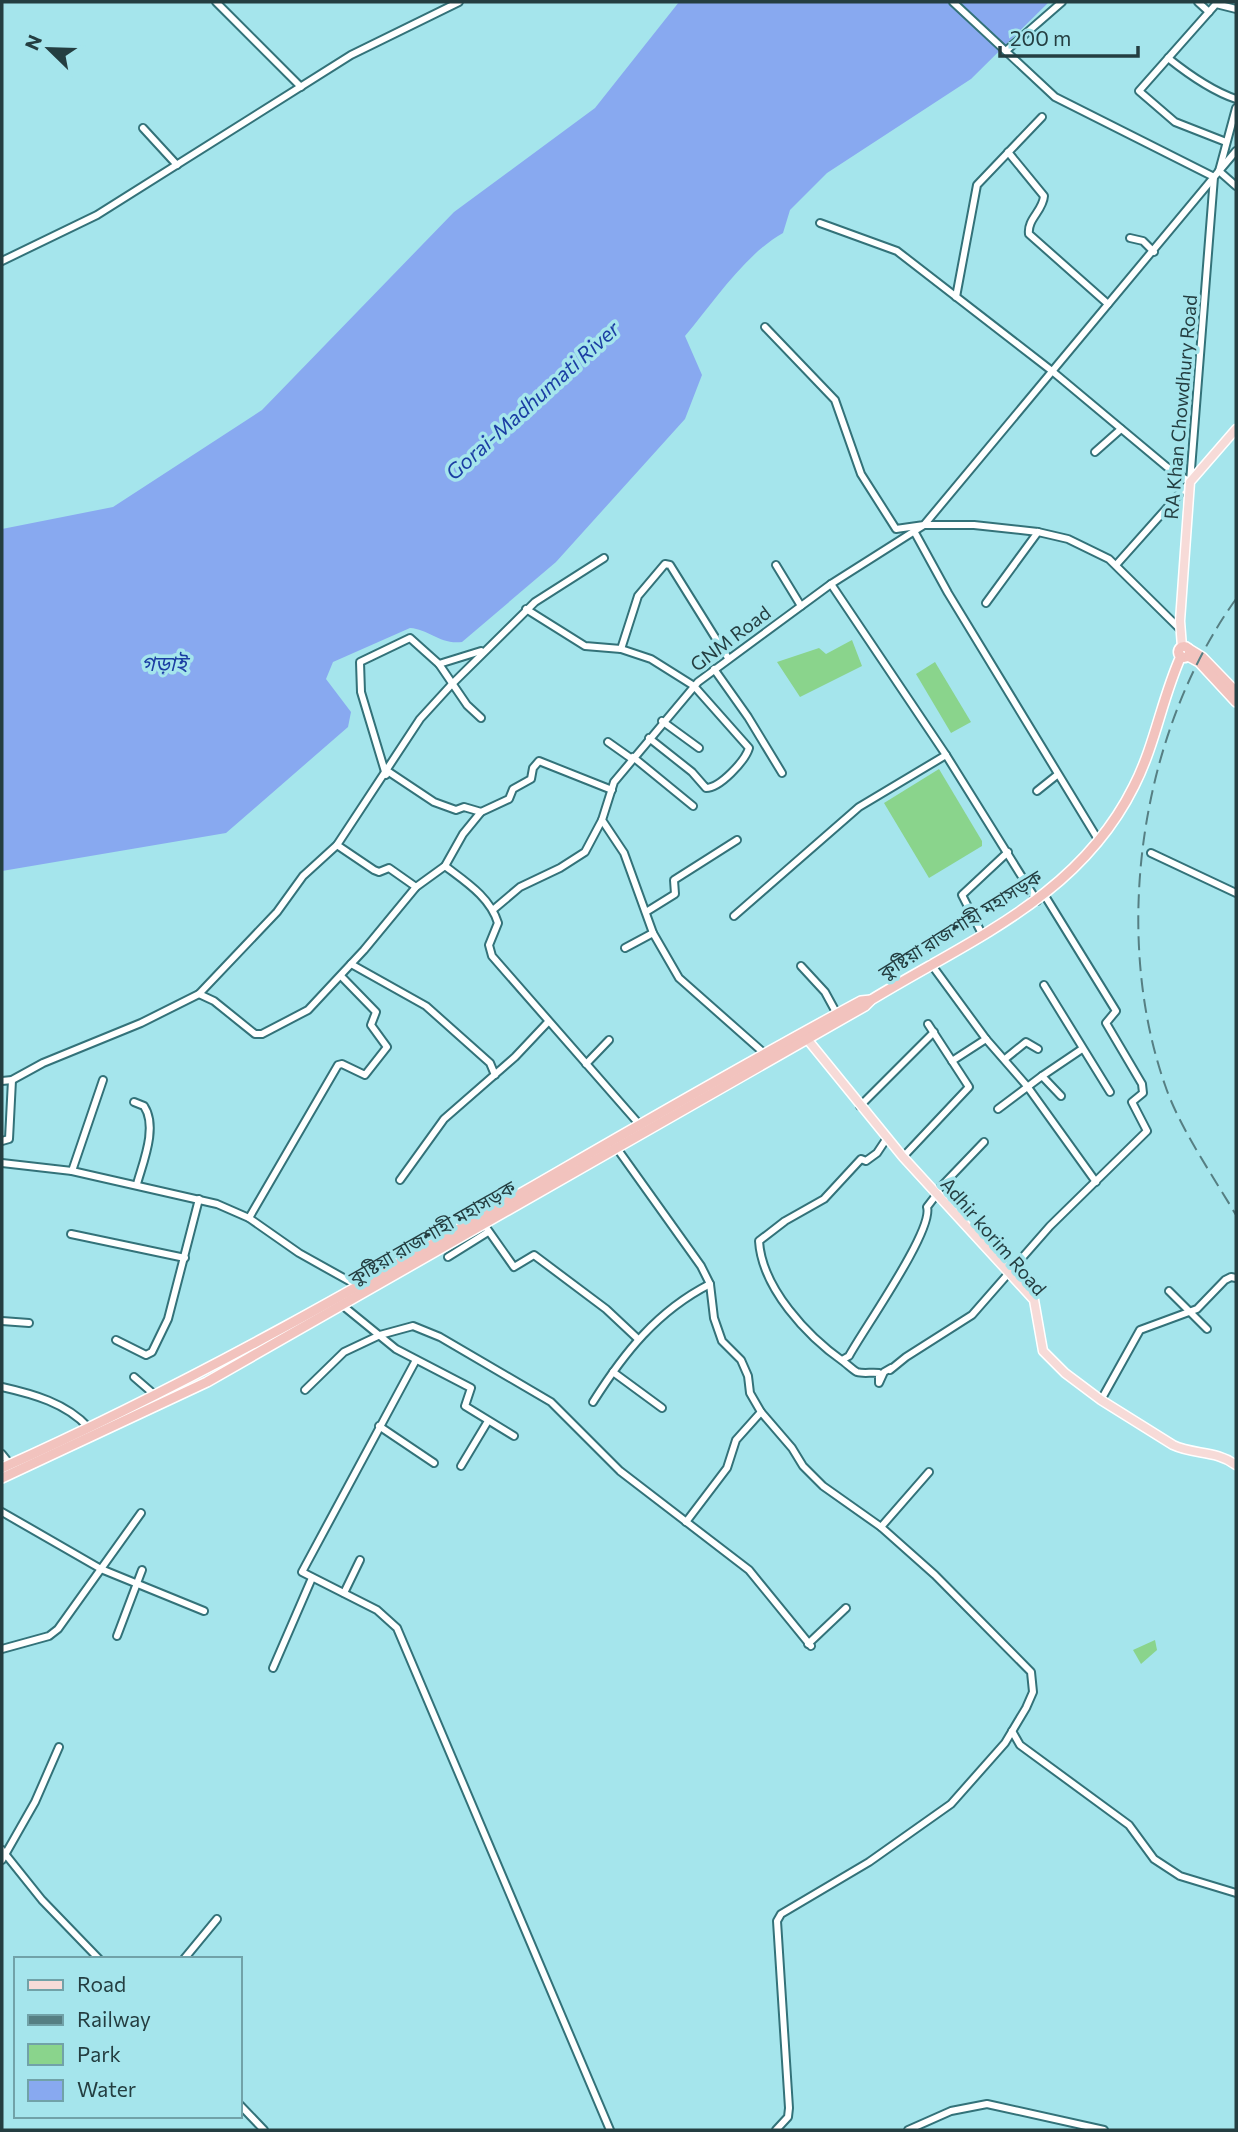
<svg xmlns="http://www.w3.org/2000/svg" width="1238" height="2132" font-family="Commissioner,'Noto Sans Bengali',sans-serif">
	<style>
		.green { fill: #8ad48c }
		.water { fill: #88a9f0 }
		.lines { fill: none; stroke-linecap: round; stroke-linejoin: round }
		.minor-casing { stroke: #337279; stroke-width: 10 }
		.major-casing { stroke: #fff; stroke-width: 11 }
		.highway-casing { stroke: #fff; stroke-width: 12 }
		.minor { stroke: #fff; stroke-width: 6 }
		.major { stroke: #f7dbd8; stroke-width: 8 }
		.highway { stroke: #f2c3be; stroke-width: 9 }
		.rail { stroke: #567f83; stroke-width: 2; stroke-dasharray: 14 7; stroke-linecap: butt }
		.labels { text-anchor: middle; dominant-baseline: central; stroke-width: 7; stroke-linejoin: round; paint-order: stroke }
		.street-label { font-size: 19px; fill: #243e41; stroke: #a5e5ec }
		.water-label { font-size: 21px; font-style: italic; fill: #1b3ea3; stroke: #a5e5ec }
	</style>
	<rect width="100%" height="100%" fill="#a5e5ec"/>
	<!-- green -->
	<g class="green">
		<polygon points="852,640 862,666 800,697 777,662 819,648 826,654"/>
		<polygon points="935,662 971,722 951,733 916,674"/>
		<polygon points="939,769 982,841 982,846 929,878 884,803"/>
		<polygon points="1155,1640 1157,1650 1141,1664 1133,1650"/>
	</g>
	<!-- water -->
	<path class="water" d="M679,2h370l-78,77 -144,94 -37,37 -7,23c-39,22 -69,69 -98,103l17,39 -17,44 -129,143 -94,80c-22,3 -33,-13 -52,-14l-77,34 -7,17 25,33 -3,15 -122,106 -224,38v-342l111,-22 149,-97 192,-198 141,-104z"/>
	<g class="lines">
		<!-- minor casing -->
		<g class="minor-casing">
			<g id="minor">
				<polyline points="216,2 301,87"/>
				<polyline points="1198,2 1209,12"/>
				<polyline points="1008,49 1062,2"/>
				<path d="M1168,58c20,16 44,33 68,41"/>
				<polyline points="143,128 177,165"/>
				<polyline points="1226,142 1175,122 1139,91 1216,4 1236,9"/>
				<path d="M1008,152l36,44c-1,15 -17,23 -15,38l79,70"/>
				<polyline points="1219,171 1236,108"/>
				<polyline points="1219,171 1236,186"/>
				<polyline points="820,223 897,251 1052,371 1167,467 1190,482"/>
				<polyline points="1130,238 1143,241 1154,252"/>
				<polyline points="2,261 97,215 351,55 459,2"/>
				<polyline points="956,297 977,185 1042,117"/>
				<polyline points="765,327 835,400 861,474 896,529 924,525 1214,177 1055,97 953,2"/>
				<polyline points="1095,452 1121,429"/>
				<polyline points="1190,482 1214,177 1236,151"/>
				<polyline points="914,531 948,593 1099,841"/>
				<polyline points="776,565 801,606"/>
				<polyline points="1116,565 1190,482"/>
				<polyline points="831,584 946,755 1037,901"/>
				<polyline points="986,603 1038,532"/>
				<path d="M526,609l59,37 36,3 30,10 43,27 55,62c-4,13 -29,40 -43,40l-14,-16 -43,-34"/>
				<polyline points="621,649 638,596 665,564 670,565 728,658"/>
				<polyline points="439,664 467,705 481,718"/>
				<polyline points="714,669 748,717 782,773"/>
				<polyline points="662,721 699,748"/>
				<polyline points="608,742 632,759"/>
				<polyline points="633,757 693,806"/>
				<polyline points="389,772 434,802 456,810 464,807 481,812"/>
				<polyline points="386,775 361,692 360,662 410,638 439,664 481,651"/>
				<polyline points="1037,791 1057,775"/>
				<polyline points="337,845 374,870 379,872 389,868 416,887"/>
				<polyline points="1151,853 1236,893"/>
				<path d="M445,866c21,16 45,31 53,57l-9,22 3,11 147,168"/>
				<polyline points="494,909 520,887 560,868 585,852 602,820"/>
				<polyline points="646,912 675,894 674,880 737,840"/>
				<polyline points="734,916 859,807 946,755"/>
				<polyline points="982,934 962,895 1008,852"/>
				<polyline points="625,948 653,933"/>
				<polyline points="351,964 426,1006 490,1063 495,1075"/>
				<polyline points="931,964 986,1039 1027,1086 1096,1182"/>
				<polyline points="801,966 825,992 837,1014"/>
				<polyline points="1044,985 1110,1092"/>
				<polyline points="199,994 214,1001 255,1034 262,1034 308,1010 364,950 416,887 445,866 463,834 481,812 509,799 513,789 531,779 533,768 539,761 612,790"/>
				<polyline points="765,1054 679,978 653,933 624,853 602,820 614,782 698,682 831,584 924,525 974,525 1038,532 1068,539 1109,559 1180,629"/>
				<polyline points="1005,1059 1026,1042 1038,1049"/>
				<polyline points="952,1061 986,1039"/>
				<polyline points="586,1064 609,1040"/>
				<polyline points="1042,1076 1082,1049"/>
				<polyline points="2,1081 12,1080 43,1063 141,1023 199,994 277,912 303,876 337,845 420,719 452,684 535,602 604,558"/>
				<path d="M134,1102l10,4c14,21 -1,56 -7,78"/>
				<polyline points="860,1106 934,1032"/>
				<polyline points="998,1109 1042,1076 1061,1096"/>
				<path d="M887,1138l-10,15 -11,8 -5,-2 -37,40 -39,22 -26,20c3,47 48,95 85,121 4,3 9,8 13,10 6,2 15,0 22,1v10l5,-11 7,-4"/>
				<polyline points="2,1141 9,1139 12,1080"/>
				<polyline points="616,1147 701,1266 710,1284 714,1318 722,1341 741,1360 748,1376 750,1393 761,1412 792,1448 803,1466 823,1486 881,1527 935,1575 1031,1672 1033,1692 1026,1708 1005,1743 951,1804 869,1862 781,1914 777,1921 789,2108 788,2117 776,2130"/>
				<polyline points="903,1157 969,1087 928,1024"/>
				<polyline points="2,1163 72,1171 217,1204 249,1218 299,1253 358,1286"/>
				<polyline points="72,1171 103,1080"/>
				<polyline points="400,1180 444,1119 515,1057 548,1022"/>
				<polyline points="936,1192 984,1142"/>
				<polyline points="249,1218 338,1065 342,1064 365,1075 387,1047 371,1025 376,1012 341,976"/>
				<polyline points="483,1223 514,1267 534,1255 606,1309 638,1339"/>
				<polyline points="71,1234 185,1258"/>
				<polyline points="448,1257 488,1232"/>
				<polyline points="1169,1291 1207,1329"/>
				<polyline points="342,1305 396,1349 471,1388 465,1406 514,1436"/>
				<polyline points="2,1321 29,1323"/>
				<polyline points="116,1340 146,1355 152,1352 168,1319 199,1199"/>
				<polyline points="416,1360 302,1572 377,1610 397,1628 610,2130"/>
				<path d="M842,1360l7,-4c14,-26 85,-126 78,-149l10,-13"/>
				<polyline points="890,1370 906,1357 972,1315 1050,1226 1147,1131 1132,1102 1143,1093 1142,1084 1106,1023 1116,1011 1045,896"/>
				<polyline points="613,1372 662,1408"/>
				<polyline points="134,1377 156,1396"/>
				<path d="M2,1387c31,7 64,16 86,40"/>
				<polyline points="305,1390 344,1352 380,1335 413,1326 440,1337 551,1402 620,1471 749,1570 811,1646"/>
				<polyline points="1101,1400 1140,1330 1197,1309 1225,1280 1231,1277 1236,1278"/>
				<path d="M593,1402c31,-49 64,-91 117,-118"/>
				<polyline points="379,1426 434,1463"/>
				<polyline points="2,1454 10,1464"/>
				<polyline points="461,1466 488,1421"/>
				<polyline points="2,1512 101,1569 204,1611"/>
				<polyline points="686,1522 727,1468 736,1440 761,1412"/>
				<polyline points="881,1527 929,1472"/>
				<polyline points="344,1593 360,1560"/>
				<polyline points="117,1636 142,1570"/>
				<polyline points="808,1644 846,1608"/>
				<polyline points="2,1649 49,1636 58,1629 141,1513"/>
				<polyline points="273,1668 312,1578"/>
				<polyline points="1012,1731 1020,1745 1129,1825 1154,1859 1180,1876 1236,1893"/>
				<polyline points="2,1850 42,1900 99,1959"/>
				<polyline points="2,1860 35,1802 59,1747"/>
				<polyline points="184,1959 217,1919"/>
				<polyline points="240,2105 264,2130"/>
				<polyline points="908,2130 951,2111 987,2104 1104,2130"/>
			</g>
		</g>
		<!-- major casing -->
		<g class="major-casing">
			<g id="major">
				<polyline points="1182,647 1180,621 1190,482 1236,429"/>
				<path d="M803,1034l100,123 131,143 9,51 22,22 36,27 72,45c21,10 43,5 63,20"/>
			</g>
		</g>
		<!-- highway casing -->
		<g class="highway-casing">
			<g id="highway">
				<circle cx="1184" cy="652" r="5.5"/>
				<polyline points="1189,649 1202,657 1236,692"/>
				<polyline points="1188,656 1199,662 1236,702"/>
				<path d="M2,1468c298,-133 572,-313 859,-467l10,-1"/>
				<path d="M2,1478l205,-96 658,-376 6,-6c100,-61 208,-103 263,-214 21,-41 28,-88 47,-130"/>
			</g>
		</g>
		<!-- minor -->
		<use href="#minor" class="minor"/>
		<!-- major -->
		<use href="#major" class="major"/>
		<!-- highway -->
		<use href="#highway" class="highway"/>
		<!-- rail -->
		<path class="rail" d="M1236,599c-95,132 -125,332 -71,486 14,42 48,91 71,130"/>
	</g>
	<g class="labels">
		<!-- street labels -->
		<g class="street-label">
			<text transform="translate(1180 407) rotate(-85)">RA Khan Chowdhury Road</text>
			<text transform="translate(730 638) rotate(-37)">GNM Road</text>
			<text transform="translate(960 924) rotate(-32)">কুষ্টিয়া রাজশাহী মহাসড়ক</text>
			<text transform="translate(432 1232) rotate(-30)">কুষ্টিয়া রাজশাহী মহাসড়ক</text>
			<text transform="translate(994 1236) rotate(49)">Adhir korim Road</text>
		</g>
		<!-- water labels -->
		<g class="water-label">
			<text transform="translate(532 400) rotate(-42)">Gorai-Madhumati River</text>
			<text x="164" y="662">গড়াই</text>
		</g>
	</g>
	<!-- border -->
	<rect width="1238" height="2132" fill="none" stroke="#243e41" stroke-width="7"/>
	<!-- legend -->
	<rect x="14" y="1957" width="228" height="161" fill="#a5e5ec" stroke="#71a2a8" stroke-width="2"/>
	<rect x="28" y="1980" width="35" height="10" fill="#f7dbd8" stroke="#71a2a8" stroke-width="2"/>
	<text x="77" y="1992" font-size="21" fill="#243e41">Road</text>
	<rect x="28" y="2015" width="35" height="10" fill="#567f83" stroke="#71a2a8" stroke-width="2"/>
	<text x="77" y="2027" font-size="21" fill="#243e41">Railway</text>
	<rect x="28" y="2044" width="35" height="21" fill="#8ad48c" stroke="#71a2a8" stroke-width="2"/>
	<text x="77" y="2062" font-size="21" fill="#243e41">Park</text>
	<rect x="28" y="2080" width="35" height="21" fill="#88a9f0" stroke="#71a2a8" stroke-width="2"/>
	<text x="77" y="2097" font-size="21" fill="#243e41">Water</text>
	<!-- north arrow -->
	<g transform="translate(49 49) rotate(293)" stroke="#a5e5ec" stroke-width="5" paint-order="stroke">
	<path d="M0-5L12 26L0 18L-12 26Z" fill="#243e41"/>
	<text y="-10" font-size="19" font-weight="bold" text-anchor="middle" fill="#243e41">N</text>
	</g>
	<!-- scale -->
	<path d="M1000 46v10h138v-10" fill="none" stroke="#243e41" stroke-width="3.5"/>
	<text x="1010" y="46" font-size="21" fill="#243e41" stroke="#a5e5ec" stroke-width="5" paint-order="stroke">200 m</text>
</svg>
